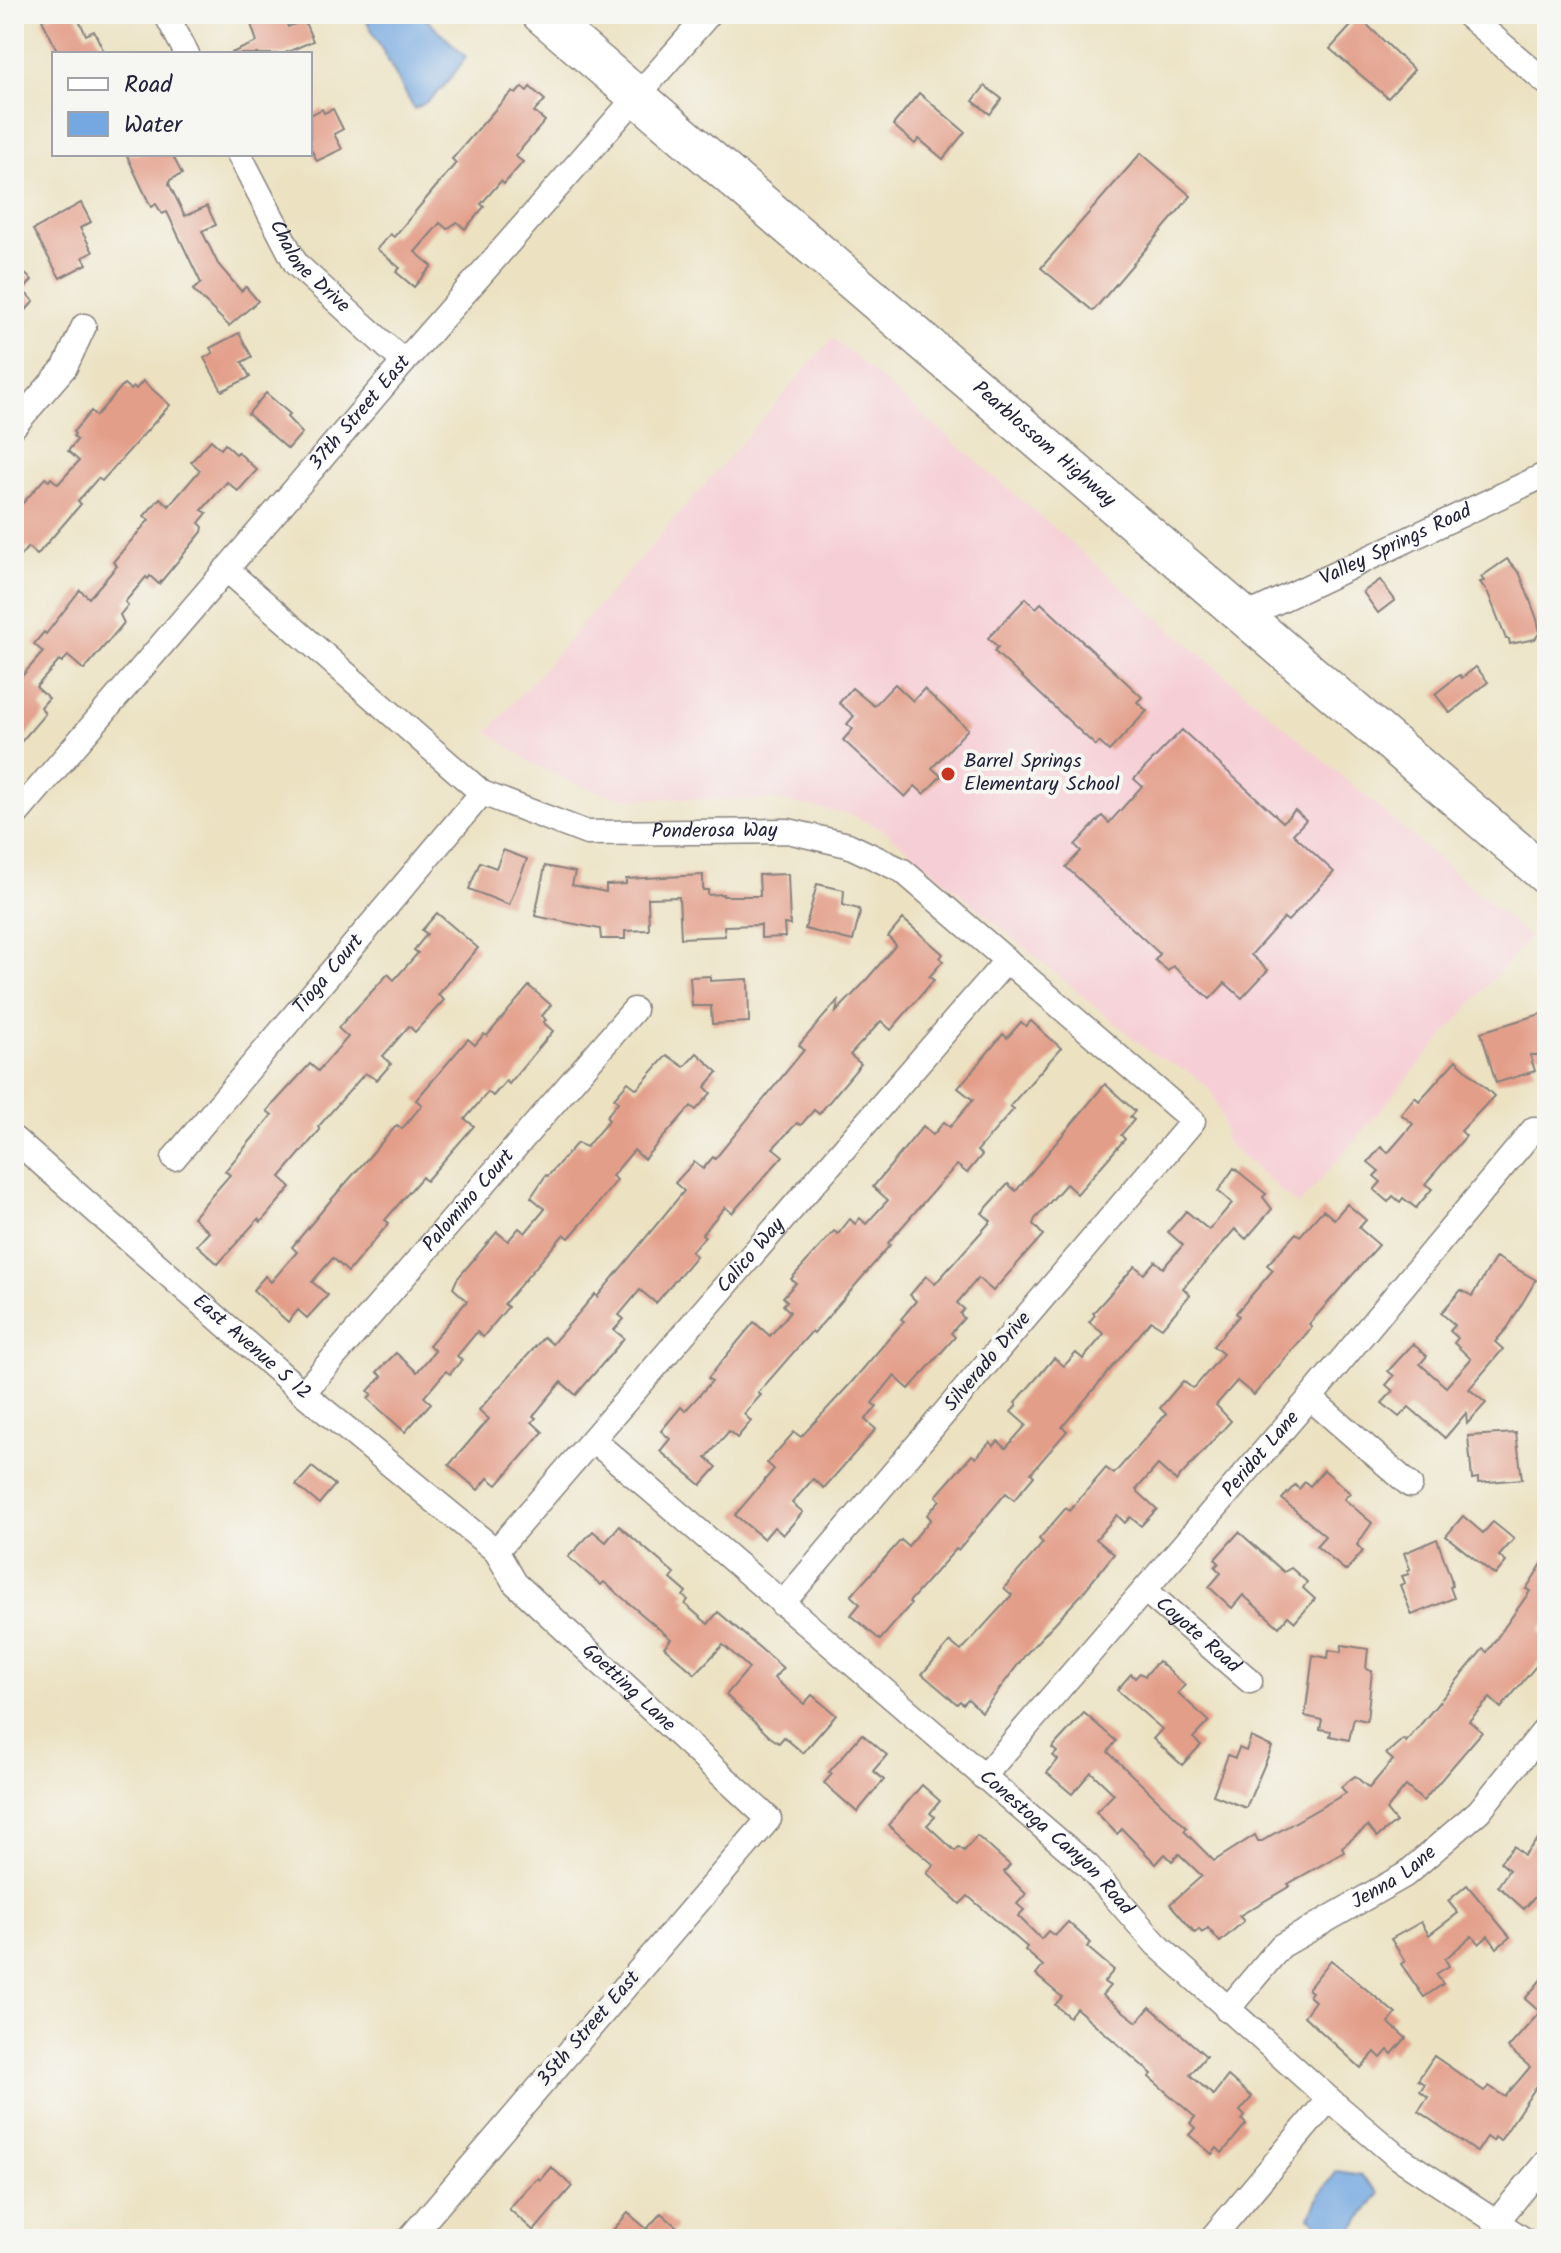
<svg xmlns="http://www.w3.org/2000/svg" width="1561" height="2253" font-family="Kalam,sans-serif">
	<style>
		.built { fill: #f6cfd6 }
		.water { fill: #75a7e0; stroke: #4c648e; stroke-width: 2 }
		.building { fill: #e39e89 }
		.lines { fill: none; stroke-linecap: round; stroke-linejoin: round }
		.street-casing { stroke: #87827e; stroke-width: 27 }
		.primary-casing { stroke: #87827e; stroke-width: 41 }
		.street { stroke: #fff; stroke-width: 24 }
		.primary { stroke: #fff; stroke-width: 38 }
		.poi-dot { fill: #c8321e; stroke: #f6f6f2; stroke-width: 3 }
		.labels { text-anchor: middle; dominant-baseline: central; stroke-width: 8; stroke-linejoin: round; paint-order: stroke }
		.street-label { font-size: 20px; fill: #22223b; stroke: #f6f6f2 }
		.poi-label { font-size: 20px; fill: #22223b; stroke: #f6f6f2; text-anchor: start }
	</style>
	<rect width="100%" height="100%" fill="#f6f6f2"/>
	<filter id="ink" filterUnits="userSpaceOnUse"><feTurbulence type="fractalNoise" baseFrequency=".0125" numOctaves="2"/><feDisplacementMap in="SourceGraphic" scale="16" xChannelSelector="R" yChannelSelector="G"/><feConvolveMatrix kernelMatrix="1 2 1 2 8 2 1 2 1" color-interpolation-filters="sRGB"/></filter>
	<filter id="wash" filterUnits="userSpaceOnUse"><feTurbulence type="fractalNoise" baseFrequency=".006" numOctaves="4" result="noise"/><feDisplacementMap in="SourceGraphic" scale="32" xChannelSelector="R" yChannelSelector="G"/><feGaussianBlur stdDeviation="1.8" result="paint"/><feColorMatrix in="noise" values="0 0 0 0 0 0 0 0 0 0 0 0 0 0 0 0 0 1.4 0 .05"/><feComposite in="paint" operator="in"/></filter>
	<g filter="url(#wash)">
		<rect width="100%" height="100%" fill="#ece2c2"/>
		<!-- built -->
		<polygon class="built" points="833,338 1529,937 1298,1206 1226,1142 1222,1119 1211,1091 1192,1074 1151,1053 884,830 851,815 778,800 622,798 578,785 533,764 488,732"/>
		<!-- water -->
		<g class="water">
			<path d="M363,14h58l45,43c-15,21 -28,41 -52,52z"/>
			<polygon points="1337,2171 1361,2175 1379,2193 1347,2238 1332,2239 1310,2217 1321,2193"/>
		</g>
		<g id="blocks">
			<!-- building -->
			<g class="building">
				<polygon points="54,14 76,14 86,35 94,31 105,54 59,54 42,20"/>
				<polygon points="258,14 282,14 288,27 304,20 313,41 283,54 229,54 257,42 249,18"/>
				<polygon points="1359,17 1414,70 1388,98 1330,49"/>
				<polygon points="985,86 1002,99 990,114 973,101"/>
				<polygon points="522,87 527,91 530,87 545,100 534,112 545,121 515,156 523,162 504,184 501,181 481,204 484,207 465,229 457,222 447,229 440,223 415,252 432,266 414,287 396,272 400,268 377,249 390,234 394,237 456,163 452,159 500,104 512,92 516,94"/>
				<polygon points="919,93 965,132 943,159 919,139 915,144 893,125"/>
				<polygon points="322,109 324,113 333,109 343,129 334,134 342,149 317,161 310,147 310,115"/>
				<polygon points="1141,153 1191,196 1093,311 1041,268"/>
				<polygon points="126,154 172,154 182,174 170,180 169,184 185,216 207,206 216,225 202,231 218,264 241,291 246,287 258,301 229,326 193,290 201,283 167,212 162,214 156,204 151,207"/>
				<polygon points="81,203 91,222 80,228 93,252 83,257 87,264 60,278 33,230"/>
				<polygon points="14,264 32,280 23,291 34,301 14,324"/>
				<polygon points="239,333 252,357 242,362 250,377 222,391 204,358 213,353 210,348"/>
				<polygon points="143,381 170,405 102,481 98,478 78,501 81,504 37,555 28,547 14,563 14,513 45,478 49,481 51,478 58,484 79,461 68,451 77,440 73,436 75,434 73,432 91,411 96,416 124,384 131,390 134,387 136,389"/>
				<polygon points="266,393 290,414 287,417 302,433 288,449 248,414"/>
				<polygon points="211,440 221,449 225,444 236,454 238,452 257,470 238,491 227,482 202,510 207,513 199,523 203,527 202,532 159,584 150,576 148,579 146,577 125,602 128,605 120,615 124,623 84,670 68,656 62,662 60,660 36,687 49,698 41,707 45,714 14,750 14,669 22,676 43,652 34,644 44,632 46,634 80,590 89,598 117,566 113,562 149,520 144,516 160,498 169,506 200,470 191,462"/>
				<polygon points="1507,559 1520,574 1537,619 1540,632 1535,639 1510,644 1509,639 1506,639 1488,593 1480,582 1484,581 1481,577"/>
				<polygon points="1380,580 1395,600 1378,613 1363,592"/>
				<polygon points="1026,598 1036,608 1041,603 1142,697 1137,702 1147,711 1109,751 1099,742 1096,746 994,651 998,647 988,638"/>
				<polygon points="1476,667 1488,682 1450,713 1435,694 1459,675 1462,678"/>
				<polygon points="895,684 913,701 924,689 968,729 932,768 941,776 924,794 915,786 905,797 843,740 853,729 847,724 854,716 839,703 852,688 874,706"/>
				<polygon points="1182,730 1283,822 1295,810 1306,820 1293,834 1334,872 1288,921 1284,918 1251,955 1268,970 1242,998 1225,983 1210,999 1173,966 1168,971 1155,960 1160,954 1066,867 1081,851 1075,845 1102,816 1109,823 1142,786 1134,779"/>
				<polygon points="503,850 527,859 509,905 469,889 480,862 496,868"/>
				<polygon points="545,866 575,872 572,885 606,892 606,885 626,884 626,879 703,875 703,890 708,890 708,895 723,894 723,896 760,896 759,875 788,874 790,925 784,924 785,937 761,938 761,925 724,926 725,936 681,938 679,897 648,898 649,930 625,931 625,939 601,939 600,929 535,916"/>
				<polygon points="817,884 844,890 843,905 859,909 860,913 853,941 805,929"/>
				<polygon points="437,913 478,948 438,995 444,1000 415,1032 409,1026 383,1056 391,1064 377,1080 365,1073 318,1127 320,1130 280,1177 291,1187 261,1222 258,1219 218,1264 197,1245 209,1232 193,1217 230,1175 225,1171 272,1115 267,1111 310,1064 318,1071 348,1037 338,1028 388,974 394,980 418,953 414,950 427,934 422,930"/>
				<polygon points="903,919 943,954 940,958 943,961 929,977 934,980 891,1030 881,1021 871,1032 850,1055 861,1064 819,1114 814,1110 801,1125 797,1123 773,1148 783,1156 732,1213 725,1207 702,1234 705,1237 691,1252 696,1256 656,1303 640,1290 619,1315 624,1319 614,1330 624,1338 616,1348 576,1395 561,1382 533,1416 536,1418 532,1422 543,1432 497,1485 488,1478 478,1490 449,1465 489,1419 479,1410 544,1337 552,1344 595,1294 597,1297 684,1191 675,1183 694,1162 703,1169 713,1157 715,1159 804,1050 799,1045 839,999 836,1012 862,985 896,945 888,937"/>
				<polygon points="710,976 710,981 748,979 749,1022 712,1024 711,1006 692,1006 690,977"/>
				<polygon points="529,986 551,1005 542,1016 546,1020 543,1022 553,1031 509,1084 506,1081 493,1096 488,1092 465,1119 474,1126 426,1181 422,1177 385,1220 389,1223 348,1272 333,1258 312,1282 328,1295 307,1318 298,1310 288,1322 253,1290 265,1276 271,1282 297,1252 292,1247 331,1200 397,1125 402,1129 422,1105 416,1100 468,1039 475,1045 484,1034 487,1036"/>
				<polygon points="1547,1012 1547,1055 1530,1055 1535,1071 1496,1083 1481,1032"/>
				<polygon points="1031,1021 1061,1048 1010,1106 1014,1109 977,1151 982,1155 967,1173 957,1165 941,1182 888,1243 890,1245 846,1296 814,1333 812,1331 758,1393 761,1395 744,1414 751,1421 737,1438 729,1431 706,1458 717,1467 701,1485 660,1451 670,1439 661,1431 681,1407 685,1411 712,1381 708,1378 754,1322 770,1336 790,1312 783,1305 787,1301 783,1297 796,1283 791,1279 834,1231 838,1234 850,1219 855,1224 860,1218 866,1224 888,1200 873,1187 923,1126 933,1135 944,1122 950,1127 973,1100 958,1088 1003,1034 1007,1038 1021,1022 1026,1026"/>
				<polygon points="697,1053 718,1072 705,1087 711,1093 696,1110 691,1106 644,1159 634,1150 612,1176 617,1180 589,1215 569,1238 564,1234 504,1304 508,1307 483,1337 477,1332 457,1356 462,1360 450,1374 446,1371 424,1397 431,1403 405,1432 368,1399 372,1394 368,1391 382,1376 377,1372 396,1353 417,1372 435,1351 429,1345 467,1301 453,1288 457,1279 497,1232 508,1241 519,1228 525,1233 545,1209 531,1197 546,1175 548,1176 577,1143 586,1147 609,1120 606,1117 618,1102 614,1098 628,1082 637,1089 667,1055 684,1067"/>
				<polygon points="1456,1060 1494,1096 1461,1131 1466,1136 1425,1184 1432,1189 1416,1208 1403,1198 1400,1202 1393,1196 1388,1202 1374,1190 1381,1182 1374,1176 1379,1171 1368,1162 1381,1147 1388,1153 1413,1124 1401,1114 1415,1097 1419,1101"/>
				<polygon points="1105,1084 1135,1111 1130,1117 1134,1120 1121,1135 1125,1139 1077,1194 1066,1184 1035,1219 1033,1224 1043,1235 993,1291 978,1278 957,1303 964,1309 960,1314 964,1318 951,1333 955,1337 909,1389 894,1376 872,1403 877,1407 865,1420 876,1429 824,1488 813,1479 792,1503 803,1512 783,1535 774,1527 764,1539 735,1515 774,1469 767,1463 794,1432 801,1437 850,1384 904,1321 901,1319 916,1301 910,1295 926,1276 935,1284 991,1221 982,1213 1008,1184 1016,1191"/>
				<polygon points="1234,1168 1266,1194 1263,1197 1272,1209 1246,1239 1235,1229 1183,1288 1190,1295 1162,1328 1151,1321 1062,1427 1067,1431 1031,1473 1034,1476 1014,1500 1006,1493 958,1550 956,1549 909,1602 911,1604 880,1640 851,1615 860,1604 851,1596 901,1540 908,1546 931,1519 927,1515 940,1500 936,1496 972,1455 976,1458 990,1442 994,1446 998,1441 1006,1448 1026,1425 1011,1412 1017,1405 1015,1403 1054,1358 1064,1366 1076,1353 1083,1359 1104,1334 1089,1322 1095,1315 1093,1313 1135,1266 1144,1274 1155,1261 1163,1268 1183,1245 1168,1232 1186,1211 1209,1230 1232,1203 1218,1191"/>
				<polygon points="1347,1204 1366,1220 1359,1228 1379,1245 1309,1324 1312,1327 1254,1395 1237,1381 1216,1405 1231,1421 1176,1481 1158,1465 1136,1490 1157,1509 1141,1526 1130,1517 1125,1523 1117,1515 1096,1539 1114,1554 1081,1595 1026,1654 982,1712 968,1699 963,1704 960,1701 957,1704 922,1674 950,1642 961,1651 1012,1595 1004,1588 1043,1543 1039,1539 1066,1508 1069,1511 1106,1468 1114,1474 1166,1414 1160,1408 1183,1381 1192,1388 1195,1387 1223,1354 1213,1346 1239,1316 1236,1313 1273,1270 1267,1265 1296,1233 1300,1236 1323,1210 1334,1219"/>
				<polygon points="1496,1257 1536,1280 1508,1327 1495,1342 1503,1349 1469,1389 1486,1403 1467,1424 1466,1413 1445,1438 1409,1407 1399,1417 1382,1403 1393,1391 1386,1385 1394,1376 1388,1371 1413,1344 1427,1356 1420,1364 1446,1387 1471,1359 1454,1343 1458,1338 1450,1331 1455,1325 1441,1313 1461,1290 1472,1296"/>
				<polygon points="1516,1433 1522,1479 1478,1483 1478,1478 1472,1479 1468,1436"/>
				<polygon points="312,1467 335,1485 319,1504 296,1485"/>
				<polygon points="1324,1470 1350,1493 1344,1499 1372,1523 1357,1545 1363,1551 1346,1571 1316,1546 1325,1536 1282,1499 1295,1485 1299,1489 1305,1482 1310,1486"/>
				<polygon points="1463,1516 1483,1533 1493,1522 1514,1539 1499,1556 1506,1562 1495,1575 1446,1536"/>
				<polygon points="619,1526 675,1574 671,1579 686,1592 683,1596 688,1600 685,1604 708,1624 718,1612 783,1668 774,1678 804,1704 812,1695 836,1715 803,1753 784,1737 779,1743 770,1737 726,1695 749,1668 726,1647 723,1645 695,1674 664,1647 671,1639 604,1582 601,1585 568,1557 593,1531 606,1542"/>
				<polygon points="1239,1532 1284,1572 1291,1568 1307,1582 1303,1588 1315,1599 1295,1622 1288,1616 1279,1627 1243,1595 1232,1608 1209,1587 1221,1573 1215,1567 1219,1563 1215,1559"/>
				<polygon points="1437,1539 1451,1579 1452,1586 1450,1587 1454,1598 1412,1615 1400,1585 1405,1583 1402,1576 1409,1574 1407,1570 1410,1569 1404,1553"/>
				<polygon points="1547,1556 1547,1620 1539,1632 1547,1637 1547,1653 1501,1708 1490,1698 1469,1721 1482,1732 1423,1801 1406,1786 1386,1810 1396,1822 1377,1837 1368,1826 1342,1847 1344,1852 1288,1884 1290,1886 1239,1916 1244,1921 1220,1942 1208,1928 1202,1933 1199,1929 1195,1933 1170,1904 1202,1876 1179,1854 1172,1861 1165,1854 1156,1864 1122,1829 1117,1834 1096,1812 1114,1794 1091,1772 1072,1794 1047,1773 1058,1760 1053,1756 1057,1752 1052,1748 1084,1713 1116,1741 1108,1752 1187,1828 1184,1831 1214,1861 1255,1835 1258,1841 1262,1841 1346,1793 1341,1787 1355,1776 1369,1788 1393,1760 1386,1754 1403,1739 1406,1742 1483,1649 1487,1652 1530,1591 1526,1589"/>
				<polygon points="1342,1645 1368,1649 1366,1669 1372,1670 1367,1721 1354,1718 1349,1740 1330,1736 1331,1731 1320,1729 1322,1720 1305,1716 1313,1655 1328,1658 1329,1650 1341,1652"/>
				<polygon points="1158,1661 1185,1685 1178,1693 1209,1721 1193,1738 1201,1745 1182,1765 1153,1739 1162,1729 1117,1690 1131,1674 1135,1678 1140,1673 1145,1676"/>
				<polygon points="862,1734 887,1755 873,1771 884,1780 857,1812 824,1783 832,1774 829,1772"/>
				<polygon points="1251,1737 1272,1747 1246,1808 1213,1795 1228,1755 1235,1758 1239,1748 1246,1751"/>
				<polygon points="922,1785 940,1801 930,1813 935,1817 927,1825 955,1851 959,1847 964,1851 977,1836 1010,1865 1004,1872 1026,1894 1017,1904 1024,1910 1018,1916 1041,1939 1048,1931 1055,1936 1068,1922 1091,1943 1087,1947 1114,1970 1104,1982 1110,1986 1102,1995 1137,2022 1150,2007 1206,2056 1190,2075 1213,2095 1228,2076 1252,2097 1240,2111 1245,2116 1242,2120 1246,2124 1222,2153 1217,2148 1212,2154 1189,2135 1195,2128 1190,2123 1195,2117 1149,2077 1152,2074 1106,2034 1076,2008 1069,2017 1055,2005 1062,1997 1036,1975 1043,1966 1025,1950 1027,1947 968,1896 960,1904 927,1873 934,1865 888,1825"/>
				<polygon points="1547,1829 1547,1884 1524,1909 1498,1886 1509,1870 1500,1862 1514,1846 1524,1855"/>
				<polygon points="1467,1885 1510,1937 1497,1948 1488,1936 1479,1944 1472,1936 1445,1959 1449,1966 1436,1974 1443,1984 1424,1997 1401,1964 1405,1961 1391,1939 1421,1922 1429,1935 1458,1913 1448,1901"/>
				<polygon points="1331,1960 1396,2014 1389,2023 1406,2038 1392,2054 1388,2050 1381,2058 1375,2052 1361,2068 1304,2016 1315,2001 1309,1996 1312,1992 1308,1989"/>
				<polygon points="1547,1972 1547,2082 1540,2090 1536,2087 1500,2141 1495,2137 1493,2141 1487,2137 1477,2152 1418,2111 1428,2097 1420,2091 1425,2084 1418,2080 1434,2056 1484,2091 1489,2086 1505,2097 1530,2067 1508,2048 1540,2012 1525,1999"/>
				<polygon points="551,2167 572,2186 534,2231 509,2209 528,2187 538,2178 540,2180"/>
				<polygon points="628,2213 647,2229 661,2213 677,2227 666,2239 605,2239"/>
			</g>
		</g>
	</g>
	<g filter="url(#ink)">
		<use href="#blocks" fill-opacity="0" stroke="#87827e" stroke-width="2"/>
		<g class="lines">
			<!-- street casing -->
			<g class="street-casing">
				<g id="street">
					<polyline points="166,14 187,54"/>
					<polyline points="1466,14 1547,83"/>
					<path id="s1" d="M239,154l57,110 108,98"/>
					<polyline points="14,426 65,367 84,326"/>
					<path id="s2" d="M226,569l256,224 105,40 201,-2 60,14 55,26 290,250 -411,483"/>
					<path id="s3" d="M1244,617l303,-143"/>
					<path id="s4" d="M14,817l390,-455 305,-348"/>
					<path id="s5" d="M14,1139l289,254 193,158 19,32 254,236 -360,420"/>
					<path id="s6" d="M174,1158l308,-365"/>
					<path id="s7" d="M303,1393l331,-383"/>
					<polyline points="1310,1398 1410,1485"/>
					<path id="s8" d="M593,1440l495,426 68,78 173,155 66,56 128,84"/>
					<path id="s9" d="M496,1551l511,-591"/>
					<path id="s10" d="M1146,1591l104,90"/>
					<path id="s11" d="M983,1777l327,-379 224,-269 13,3"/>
					<path id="s12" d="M1227,2010l54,-64 124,-71 74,-64 68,-84"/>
					<polyline points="1498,2220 1547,2161"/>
					<polyline points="1211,2239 1329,2099"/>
				</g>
			</g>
			<!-- primary casing -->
			<g class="primary-casing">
				<g id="primary">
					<path id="s13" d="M541,14l1006,862"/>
				</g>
			</g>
			<!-- street -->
			<use href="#street" class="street"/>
			<!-- primary -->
			<use href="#primary" class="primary"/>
		</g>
	</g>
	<!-- markers -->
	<circle class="poi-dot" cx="948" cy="774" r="8"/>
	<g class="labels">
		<!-- street labels -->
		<g class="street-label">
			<text stroke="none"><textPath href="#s1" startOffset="134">Chalone Drive</textPath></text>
			<text stroke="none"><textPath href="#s4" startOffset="532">37th Street East</textPath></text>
			<text stroke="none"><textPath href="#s13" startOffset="662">Pearblossom Highway</textPath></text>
			<text stroke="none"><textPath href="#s3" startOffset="168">Valley Springs Road</textPath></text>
			<text stroke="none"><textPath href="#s2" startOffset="580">Ponderosa Way</textPath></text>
			<text stroke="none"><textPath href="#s6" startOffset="240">Tioga Court</textPath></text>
			<text stroke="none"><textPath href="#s7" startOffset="254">Palomino Court</textPath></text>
			<text stroke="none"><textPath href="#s9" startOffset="390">Calico Way</textPath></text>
			<text stroke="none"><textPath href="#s5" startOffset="316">East Avenue S 12</textPath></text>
			<text transform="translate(988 1362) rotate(-50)">Silverado Drive</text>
			<text stroke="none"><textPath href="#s11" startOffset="426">Peridot Lane</textPath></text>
			<text stroke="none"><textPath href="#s10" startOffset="68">Coyote Road</textPath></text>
			<text stroke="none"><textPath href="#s5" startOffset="826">Goetting Lane</textPath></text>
			<text stroke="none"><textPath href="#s8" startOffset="614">Conestoga Canyon Road</textPath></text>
			<text stroke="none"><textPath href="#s12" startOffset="216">Jenna Lane</textPath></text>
			<text transform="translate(589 2029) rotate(-49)">35th Street East</text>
		</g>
		<!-- poi labels -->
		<g class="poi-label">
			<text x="964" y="762">Barrel Springs<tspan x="964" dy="23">Elementary School</tspan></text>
		</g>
	</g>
	<!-- margin -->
	<rect width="1561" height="2253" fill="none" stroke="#f6f6f2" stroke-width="48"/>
	<!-- legend -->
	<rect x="52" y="52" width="260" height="104" fill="#f6f6f2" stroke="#a1a1a9" stroke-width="2"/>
	<rect x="68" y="78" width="40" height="12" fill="#ffffff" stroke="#a1a1a9" stroke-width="2"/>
	<text x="124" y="92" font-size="24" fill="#22223b">Road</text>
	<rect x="68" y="112" width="40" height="24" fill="#75a7e0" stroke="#a1a1a9" stroke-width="2"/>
	<text x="124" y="132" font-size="24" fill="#22223b">Water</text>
</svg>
